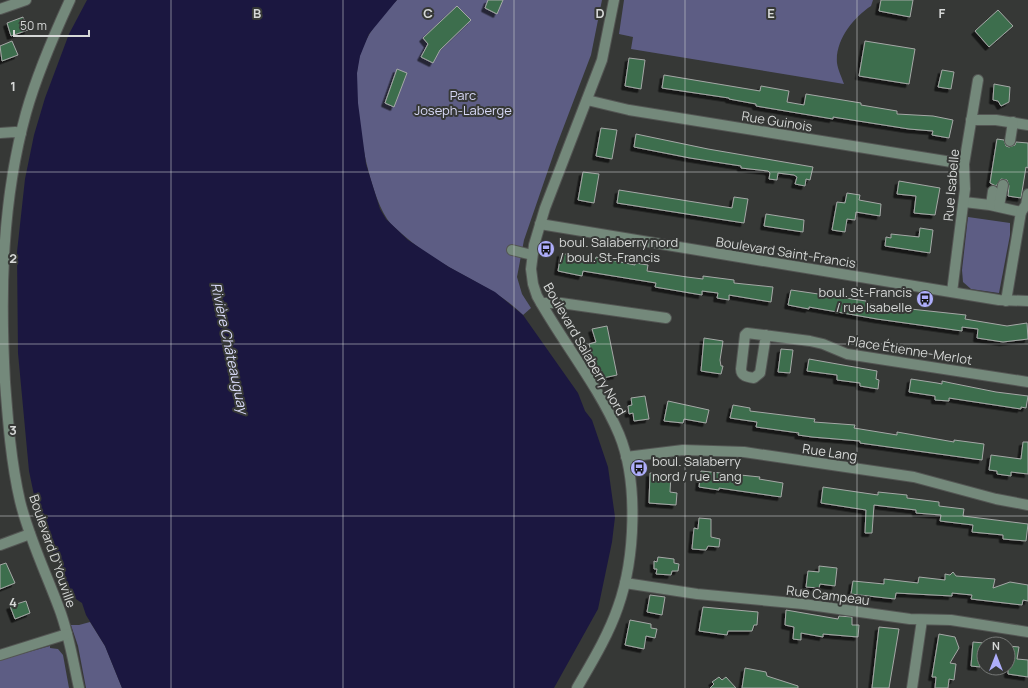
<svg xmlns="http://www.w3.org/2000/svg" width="1028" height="688" font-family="Manrope,sans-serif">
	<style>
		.green { fill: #5d5d84 }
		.water { fill: #1b1740 }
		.building { fill: #3c6e4e; stroke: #a5a8a6; filter: url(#shadow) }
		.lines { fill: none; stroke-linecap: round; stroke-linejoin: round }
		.minor-casing { stroke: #535553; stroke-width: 12 }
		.minor { stroke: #74897b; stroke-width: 10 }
		.grid { fill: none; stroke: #d6d8d7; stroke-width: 1; stroke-opacity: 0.55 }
		.labels { text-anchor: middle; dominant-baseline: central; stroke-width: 4; stroke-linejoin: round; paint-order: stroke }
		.park-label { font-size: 13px; fill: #d7d8f6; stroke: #363836 }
		.street-label { font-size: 13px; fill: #d6d8d7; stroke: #363836 }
		.poi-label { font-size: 13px; fill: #d6d8d7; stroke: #363836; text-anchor: start }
		.water-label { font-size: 14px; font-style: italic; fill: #dadbfa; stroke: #363836 }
		.grid-label { font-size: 13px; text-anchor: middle; font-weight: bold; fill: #d6d8d7; stroke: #363836; stroke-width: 4; stroke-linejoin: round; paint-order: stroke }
	</style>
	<defs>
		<filter id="shadow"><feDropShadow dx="-3.5" dy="3.5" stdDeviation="0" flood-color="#0009"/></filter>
	</defs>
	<rect width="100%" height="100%" fill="#363836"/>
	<!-- green -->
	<g class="green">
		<path d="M397,0h205l-11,55 -35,92 -32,93 -7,37 5,17 9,14 -8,7c-21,-21 -48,-33 -74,-48 -20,-11 -39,-25 -56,-41 -26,-25 -44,-137 -33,-171 7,-22 21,-39 37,-55z"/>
		<path d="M624,0h249l-2,6c-17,11 -36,34 -34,57 1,7 5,15 7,21l-213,-35 2,-12 -14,-3z"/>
		<polygon points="968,217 1010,223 1010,235 999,293 971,289 963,282 962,270"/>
		<polygon points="90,622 105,646 122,688 86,688 78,646 71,625 79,625"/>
		<polygon points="50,646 50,648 58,649 63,655 69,688 0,688 0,660"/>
	</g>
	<!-- water -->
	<polygon class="water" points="87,0 397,0 369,34 360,56 357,73 358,103 366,164 380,209 386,219 408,240 449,267 495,292 523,315 578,393 585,411 592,420 608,467 615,517 612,542 598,609 554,688 122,688 105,646 86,615 82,603 76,599 61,571 50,545 48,535 34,495 29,471 18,353 17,252 25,179 34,135 45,98 69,34"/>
	<!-- building -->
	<g class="building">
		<polygon points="488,0 503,0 497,14 485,8"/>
		<polygon points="881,0 913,0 910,17 879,11"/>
		<polygon points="457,6 471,20 440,50 433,63 421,57 428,44 423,38"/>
		<polygon points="998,10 1013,26 989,47 975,31"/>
		<polygon points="23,17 28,30 11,36 7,23"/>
		<polygon points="12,41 18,55 2,61 0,46"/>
		<polygon points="865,41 915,49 909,84 859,76"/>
		<polygon points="629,58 645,60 641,89 625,86"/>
		<polygon points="397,69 407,73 394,107 385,103"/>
		<polygon points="942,70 954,72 951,89 938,87"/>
		<polygon points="664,75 760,91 761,86 789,91 787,102 804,105 806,94 861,103 861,105 897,111 897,114 933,116 953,120 949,138 932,135 933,131 909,129 833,117 833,119 756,106 756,104 729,99 729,98 662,88"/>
		<polygon points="994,84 1010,87 1009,102 1001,106 998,101 993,100"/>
		<polygon points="601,128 617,130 612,159 596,156"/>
		<polygon points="636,134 708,149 813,167 810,180 806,179 805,186 795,184 797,177 794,175 778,173 777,180 769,179 770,173 768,171 741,168 741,166 690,158 634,147"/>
		<polygon points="997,139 1004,140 1006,146 1009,147 1015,145 1016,142 1028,143 1028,168 1026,167 1021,198 1008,196 1009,186 1007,180 1001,179 996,186 990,183"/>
		<polygon points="583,172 599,174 594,203 578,200"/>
		<polygon points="899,181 940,188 935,215 914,213 916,196 897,194"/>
		<polygon points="619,190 732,208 734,197 748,199 744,223 617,203"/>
		<polygon points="847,193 860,195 859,200 881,204 880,216 856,212 855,220 847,219 845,232 832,230 837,202 845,203"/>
		<polygon points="766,214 804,220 803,232 764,226"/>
		<polygon points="920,228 933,230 930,253 885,246 886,237 891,238 891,234 919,237"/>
		<polygon points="561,253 595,261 596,257 635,265 635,263 648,265 647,271 687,277 703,279 703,276 734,280 734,283 773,287 771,302 729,295 729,300 717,298 718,293 702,291 702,295 655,287 656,283 583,271 582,276 558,271"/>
		<polygon points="791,290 866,301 866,303 892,307 966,315 965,319 1007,326 1027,323 1028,339 1003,342 977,338 978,329 962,327 962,331 877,319 809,307 809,309 788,305"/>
		<polygon points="607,326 617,375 603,378 600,368 596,369 589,344 596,342 592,329"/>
		<polygon points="704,338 723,341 720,360 721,366 723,366 721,374 701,371"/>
		<polygon points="781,349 793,350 790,373 778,372"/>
		<polygon points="809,359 877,371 876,379 879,380 878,389 860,386 860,383 837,380 837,375 807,371"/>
		<polygon points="911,379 937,383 942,384 942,381 951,383 996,392 1028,396 1026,408 1021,407 1021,409 949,398 949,401 935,400 935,396 909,392"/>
		<polygon points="645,396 649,419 634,421 633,413 629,414 628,406 632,405 631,398"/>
		<polygon points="668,401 709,410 706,423 684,419 683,423 664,421"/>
		<polygon points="733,405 750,408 750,411 815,419 814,422 855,425 854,428 897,435 897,432 954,442 954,440 984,444 982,460 860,443 860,441 812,437 798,435 799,433 756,427 757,422 730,418"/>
		<polygon points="1023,442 1028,442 1028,474 1011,472 1011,476 997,474 997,471 989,470 991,455 1021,459"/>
		<polygon points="701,471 760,477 759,479 783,483 781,497 719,488 719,490 699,487"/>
		<polygon points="650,473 671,475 670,492 677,493 676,505 649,503"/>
		<polygon points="823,487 878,495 878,492 907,495 907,498 939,502 939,506 964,509 963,516 1028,524 1026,541 1003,539 1003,535 972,532 973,525 940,521 941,515 916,513 916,510 874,505 872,533 865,533 866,510 821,503"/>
		<polygon points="699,518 711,519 711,537 720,539 719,547 708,546 706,550 692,549 694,528 698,529"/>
		<polygon points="658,557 674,559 674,563 679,564 678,571 672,571 671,575 656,574 657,569 654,569 654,561 657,562"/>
		<polygon points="6,563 15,583 0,589 0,565"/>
		<polygon points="819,566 837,568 835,586 820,584 819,588 806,587 808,571 819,572"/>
		<polygon points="953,572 956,576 995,579 993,588 1010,582 1028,585 1028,601 1023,600 1022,605 971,599 972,595 952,593 952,596 896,593 895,599 851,594 853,581 884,584 884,579 918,583 919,577 945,580 945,574 950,575"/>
		<polygon points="650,595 665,597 662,615 647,612"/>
		<polygon points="26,601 30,613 15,619 10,606"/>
		<polygon points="703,607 758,612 757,625 754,625 752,631 728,631 727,635 699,631"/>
		<polygon points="786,610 838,619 839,616 852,617 852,625 859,625 858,637 823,634 823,637 801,633 801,640 793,639 794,627 785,625"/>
		<polygon points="630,620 651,624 651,628 657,629 655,638 646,636 644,649 625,645"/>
		<polygon points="879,627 899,629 889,688 872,688"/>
		<polygon points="939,634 955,637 959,648 950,663 956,664 954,680 949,679 948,688 935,688 936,677 932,677"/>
		<polygon points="973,642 984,643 984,663 980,662 980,667 971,666"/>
		<polygon points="1008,646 1019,647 1017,659 1028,660 1028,677 1008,674"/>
		<polygon points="745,668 766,672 767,676 798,686 798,688 742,688"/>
		<polygon points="719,677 722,680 726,677 736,688 710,688 714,684 712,682"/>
	</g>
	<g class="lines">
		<!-- minor casing -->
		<g class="minor-casing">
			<g id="minor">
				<path d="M70,0c-17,37 -33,74 -44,113 -24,87 -26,178 -21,269 3,40 6,80 15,119 9,37 26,72 39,107 10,26 14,53 20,80"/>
				<polyline points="0,9 26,0"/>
				<polyline points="587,100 629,110 964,164"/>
				<polyline points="971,120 996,120 1028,125"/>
				<polyline points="0,133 15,132 21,133"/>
				<polyline points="1010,141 1013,122"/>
				<polyline points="964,202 990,205 1021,212 1006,301"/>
				<polyline points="991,205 993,191"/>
				<polyline points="999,206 1003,185"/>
				<polyline points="1021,212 1026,205 1028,194"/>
				<polyline points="540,224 999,300 1028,301"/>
				<polyline points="512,250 532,255"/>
				<polyline points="952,292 965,189 964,164 978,80"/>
				<polyline points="541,303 561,303 666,318"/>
				<path d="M766,335l-6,38 -6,5c-7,-1 -13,-2 -13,-9l4,-34 2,-2 63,8 13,3 24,10 181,28"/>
				<polyline points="626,457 683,450 744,452 914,477 996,499 1028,505"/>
				<polyline points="0,545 30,534"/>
				<polyline points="625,583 697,594 803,604 910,619 951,620 1028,632"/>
				<polyline points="0,655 67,634"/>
				<path d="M577,688c15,-26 31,-52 41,-81 17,-48 21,-125 1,-173 -21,-49 -56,-91 -82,-138l-4,-12 -2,-15 3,-24 11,-37 57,-148 12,-60"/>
				<polyline points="912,688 922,620"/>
			</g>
		</g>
		<!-- minor -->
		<use href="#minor" class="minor"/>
	</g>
	<!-- grid -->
	<path class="grid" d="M171,0v688M343,0v688M514,0v688M685,0v688M857,0v688M0,172h1028M0,344h1028M0,516h1028"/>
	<!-- icons -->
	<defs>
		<g id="bus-disc" transform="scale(0.9)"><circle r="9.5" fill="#aeaefb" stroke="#363836"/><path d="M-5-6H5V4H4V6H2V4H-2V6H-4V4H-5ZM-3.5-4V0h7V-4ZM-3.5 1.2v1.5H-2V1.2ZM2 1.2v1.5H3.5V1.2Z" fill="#111"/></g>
	</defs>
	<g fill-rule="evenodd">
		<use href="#bus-disc" x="546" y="249"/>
		<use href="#bus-disc" x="925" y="299"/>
		<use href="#bus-disc" x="639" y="468"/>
	</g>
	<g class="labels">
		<!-- park labels -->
		<g class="park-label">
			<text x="463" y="95">Parc<tspan x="463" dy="15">Joseph-Laberge</tspan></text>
		</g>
		<!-- street labels -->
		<g class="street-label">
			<text transform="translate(777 121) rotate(9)">Rue Guinois</text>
			<text transform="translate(951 185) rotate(-85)">Rue Isabelle</text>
			<text transform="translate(786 252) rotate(9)">Boulevard Saint-Francis</text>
			<text transform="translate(585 349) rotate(60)">Boulevard Salaberry Nord</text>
			<text transform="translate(910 350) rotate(9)">Place Étienne-Merlot</text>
			<text transform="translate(830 452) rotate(8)">Rue Lang</text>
			<text transform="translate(53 551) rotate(71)">Boulevard D'Youville</text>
			<text transform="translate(828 595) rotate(7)">Rue Campeau</text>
		</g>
		<!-- poi labels -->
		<g class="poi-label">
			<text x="559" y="242">boul. Salaberry nord<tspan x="559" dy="15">/ boul. St-Francis</tspan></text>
			<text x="912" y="292" text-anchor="end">boul. St-Francis<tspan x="912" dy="15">/ rue Isabelle</tspan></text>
			<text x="652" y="461">boul. Salaberry<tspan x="652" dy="15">nord / rue Lang</tspan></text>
		</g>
		<!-- water labels -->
		<g class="water-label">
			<text transform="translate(230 348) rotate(78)">Rivière Châteauguay</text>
		</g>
	</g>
	<g class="grid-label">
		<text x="257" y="18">B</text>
		<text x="428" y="18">C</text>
		<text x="600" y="18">D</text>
		<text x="771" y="18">E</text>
		<text x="942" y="18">F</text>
		<text x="13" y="91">1</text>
		<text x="13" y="263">2</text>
		<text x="13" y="435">3</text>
		<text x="13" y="607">4</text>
	</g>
	<!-- north arrow -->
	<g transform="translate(996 656)"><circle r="19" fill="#363836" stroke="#767876"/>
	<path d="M0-3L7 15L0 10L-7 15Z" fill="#aeaefb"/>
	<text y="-6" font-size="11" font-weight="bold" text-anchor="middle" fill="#d6d8d7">N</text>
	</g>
	<!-- scale -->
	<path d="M14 30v6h75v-6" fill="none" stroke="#d6d8d7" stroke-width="2"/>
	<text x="20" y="30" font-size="12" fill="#d6d8d7" stroke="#363836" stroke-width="3" paint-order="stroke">50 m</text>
</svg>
